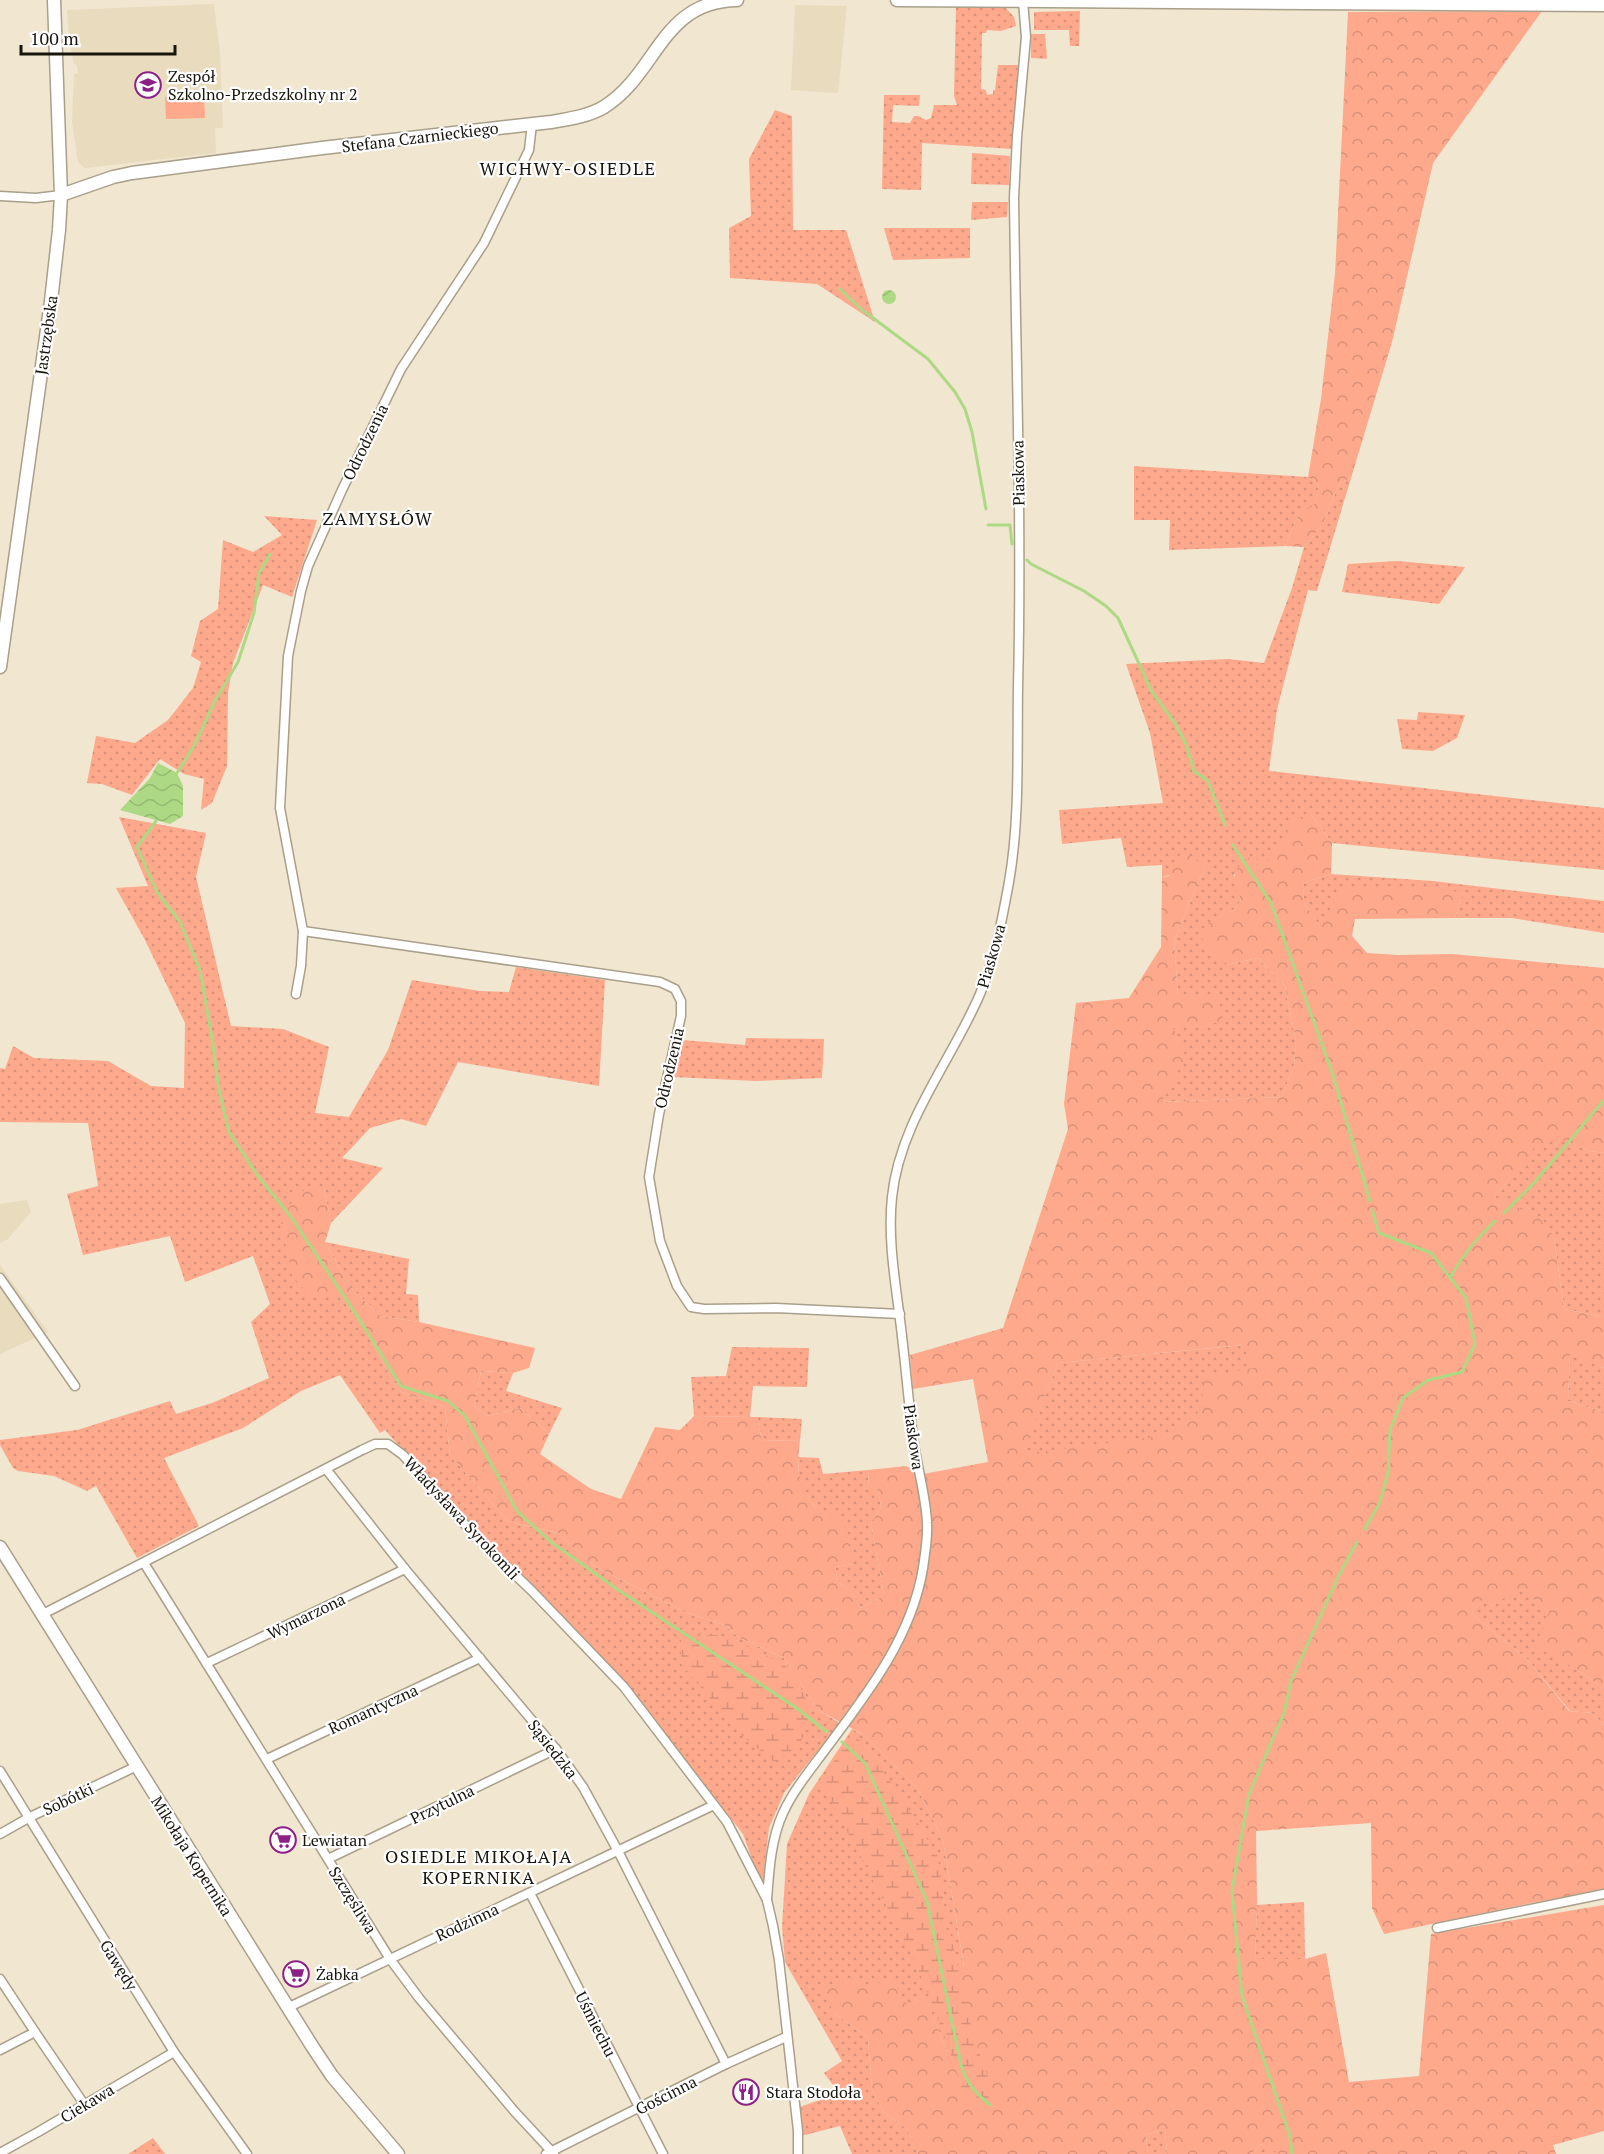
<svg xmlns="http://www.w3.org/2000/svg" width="1604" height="2154" font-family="'PT Serif',serif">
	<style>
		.built { fill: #e9dbbe }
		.grass { fill: url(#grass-dots) }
		.forest { fill: url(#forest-crowns); fill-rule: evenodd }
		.wetland { fill: url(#wetland-marsh) }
		.pitch { fill: #fea88c }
		.water { fill: url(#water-waves) }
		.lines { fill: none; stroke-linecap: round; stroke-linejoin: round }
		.stream { stroke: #add984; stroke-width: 3 }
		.street-casing { stroke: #a99f8a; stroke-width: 11 }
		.secondary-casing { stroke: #a99f8a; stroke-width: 15 }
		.street { stroke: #fff; stroke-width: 8 }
		.secondary { stroke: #fff; stroke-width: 12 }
		.labels { text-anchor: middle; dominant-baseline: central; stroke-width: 4.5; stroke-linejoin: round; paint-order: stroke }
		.poi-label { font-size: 16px; fill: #18150d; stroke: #fff; text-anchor: start }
		.street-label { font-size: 16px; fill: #18150d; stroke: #fff }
		.neighbourhood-label { font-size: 18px; letter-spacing: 1.5px; fill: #18150d; stroke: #fff }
	</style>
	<defs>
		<pattern id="grass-dots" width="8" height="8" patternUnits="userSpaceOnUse" patternTransform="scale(1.5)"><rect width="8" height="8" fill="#fea88c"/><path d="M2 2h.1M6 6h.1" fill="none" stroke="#d99078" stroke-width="1.8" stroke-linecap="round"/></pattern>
		<pattern id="forest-crowns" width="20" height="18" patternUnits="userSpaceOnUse" patternTransform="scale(1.5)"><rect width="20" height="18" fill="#fea88c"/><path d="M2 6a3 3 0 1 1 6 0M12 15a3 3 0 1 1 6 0" fill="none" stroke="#d99078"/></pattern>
		<pattern id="wetland-marsh" width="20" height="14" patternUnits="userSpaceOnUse" patternTransform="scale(1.5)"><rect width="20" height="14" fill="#fea88c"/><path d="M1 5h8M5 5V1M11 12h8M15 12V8" fill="none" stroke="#d99078"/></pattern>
		<pattern id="water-waves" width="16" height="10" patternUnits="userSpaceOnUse" patternTransform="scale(1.5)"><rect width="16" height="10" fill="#add984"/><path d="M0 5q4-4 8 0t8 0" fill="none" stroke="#94b971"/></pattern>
	</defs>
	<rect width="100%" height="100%" fill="#f1e6d0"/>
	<!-- built -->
	<g class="built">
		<polygon points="214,4 220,53 223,128 215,128 216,153 85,168 78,162 72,122 74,74 78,74 77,65 74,64 69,39 67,10"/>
		<polygon points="795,5 847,6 838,93 791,90"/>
		<polygon points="27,1200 31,1212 8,1239 0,1243 0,1204"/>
		<polygon points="0,1265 48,1332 0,1354"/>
	</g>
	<!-- grass -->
	<g class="grass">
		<polygon points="956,6 1005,7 1014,17 1016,26 1001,31 987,30 986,33 982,33 981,89 986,90 987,95 993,94 993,90 995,90 998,65 1018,65 1012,149 922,143 921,190 882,189 884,95 920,95 919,106 893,105 892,122 910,123 914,116 918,116 926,120 931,118 934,105 957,105 954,96"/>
		<polygon points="1080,11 1079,46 1070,46 1069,30 1034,30 1034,12"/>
		<polygon points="1031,34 1045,34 1047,59 1031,58"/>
		<polygon points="775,110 792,116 793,230 846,230 875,322 817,284 730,278 729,228 751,216 749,159"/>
		<polygon points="972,153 1010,156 1009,185 971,184"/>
		<polygon points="972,202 1008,202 1007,217 971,220"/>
		<polygon points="884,228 970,228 970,258 893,260"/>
		<polygon points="1134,466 1308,477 1319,486 1313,507 1300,511 1285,546 1169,550 1170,520 1134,520"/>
		<polygon points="1351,478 1317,591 1308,590 1277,709 1269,771 1604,808 1604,870 1332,843 1311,814 1266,865 1234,874 1241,901 1233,910 1206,925 1226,965 1258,958 1285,986 1296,1041 1294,1065 1282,1097 1160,1102 1173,1028 1218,995 1178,996 1174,941 1205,866 1162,877 1162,865 1127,867 1121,838 1062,844 1059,810 1163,803 1150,733 1126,664 1228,659 1264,663 1292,588 1304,547 1323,524 1339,484"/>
		<polygon points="264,516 317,520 292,597 263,585 233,663 228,692 227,766 212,803 201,810 204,779 184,774 160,759 132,795 102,784 87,783 96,736 135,743 168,720 193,688 201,662 191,656 200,621 218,609 223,540 253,552 282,535"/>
		<polygon points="1397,561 1465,567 1439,604 1342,592 1348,564"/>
		<polygon points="1418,712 1465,715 1457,738 1433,751 1402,749 1397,719 1417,720"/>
		<polygon points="119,817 206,833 196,877 231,1026 283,1029 329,1047 315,1113 349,1117 388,1050 412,980 480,991 509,992 516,967 605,980 599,1086 458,1062 426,1126 401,1119 370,1128 342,1158 383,1168 331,1223 324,1189 310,1296 340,1296 362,1325 399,1391 445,1407 450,1455 509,1522 558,1533 592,1565 683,1611 724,1625 740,1638 784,1658 818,1710 840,1723 784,1793 769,1828 763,1880 759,1879 743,1834 622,1678 465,1521 385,1430 380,1433 340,1375 301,1391 243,1428 164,1458 199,1526 137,1558 96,1486 87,1491 54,1476 18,1471 13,1468 0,1445 0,1440 77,1430 170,1401 176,1414 212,1403 269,1378 251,1322 270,1304 253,1256 185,1282 170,1236 83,1255 67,1194 98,1186 88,1123 0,1122 0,1068 5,1069 13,1046 34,1058 108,1061 151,1086 184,1088 185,1023 145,940 116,888 148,886"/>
		<polygon points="1331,874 1433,881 1604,901 1604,933 1512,918 1455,918 1463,892 1320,926 1304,903 1303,883"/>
		<polygon points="746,1038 824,1039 822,1078 756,1081 673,1077 682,1040 745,1045"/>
		<polygon points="1554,1136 1590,1151 1604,1153 1604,1317 1564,1309 1554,1237 1495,1197 1534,1147"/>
		<polygon points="325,1242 409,1259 406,1294 418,1295 419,1322 381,1316 350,1287"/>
		<polygon points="1243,1345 1255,1368 1169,1436 1021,1455 1058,1363"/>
		<polygon points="732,1347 809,1348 807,1387 753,1386 750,1417 694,1416 691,1377 726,1376"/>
		<polygon points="1570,1353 1604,1368 1604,1412 1568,1401"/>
		<polygon points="481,1371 513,1373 506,1391 562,1408 549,1434 520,1408 487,1416 474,1406"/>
		<polygon points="757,1417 802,1419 800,1440 762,1441"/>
		<polygon points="798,1457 819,1458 823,1474 868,1470 869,1487 878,1489 881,1507 871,1523 884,1595 861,1608 851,1591 838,1582 835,1567 853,1564 815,1508 799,1481"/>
		<polygon points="1520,1587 1549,1612 1577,1670 1604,1689 1604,1725 1592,1713 1570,1711 1527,1659 1472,1614 1483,1598 1492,1606"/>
		<polygon points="852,1729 864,1735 918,1789 943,1840 964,1967 952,1979 964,2056 946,2050 924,1993 910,2009 834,2013 868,2037 872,2090 884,2112 907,2129 918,2154 852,2154 840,2126 801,2136 800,2107 839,2093 824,2073 842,2061 785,1962 782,1927 787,1844 809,1794"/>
		<polygon points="1304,1902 1305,1959 1255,1959 1257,1905"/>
		<polygon points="1165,2129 1167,2154 1148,2154 1146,2135"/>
		<polygon points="153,2138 165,2154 128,2154"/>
		<polygon points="1261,2144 1280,2153 1280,2154 1251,2154"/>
	</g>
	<!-- forest -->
	<g class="forest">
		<polygon points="1542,11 1433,163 1392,342 1351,478 1339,484 1323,524 1304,547 1285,546 1300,511 1313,506 1319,486 1308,477 1321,399 1335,274 1348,12"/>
		<path d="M1311,814l21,29 -1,31 -28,9 1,20 16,23 23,-38 53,-2 67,6 -8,26 -100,1 -3,17 15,17 32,2 53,-1 152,14v185l-14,-2 -36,-14 -20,11 -39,49 46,21 13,19 10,72 40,8v51l-34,-14 -2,47 36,11v277l-27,-19 -42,-24 14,-34 -29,-24 -28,18 -9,-7 -11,15 55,45 42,52 23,2 12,12v165l-78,14 -142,30 -12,-26 -1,-85 -115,8 1,74 -2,54h50l21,-6 23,129 70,-6 12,-142 173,-29v226l-51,14 3,9h-276l-19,-10 -10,10h-84l-2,-25 -19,6 2,19h-230l-11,-25 -23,-17 -12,-22 -4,-53 -34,-24 -12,-24 29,-10 18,7 22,-8 19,31 14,-17 22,58 17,6 -11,-77 12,-13 -21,-126 -25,-51 -54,-54 -46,-25 -34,-52 -44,-20 -16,-13 -41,-14 -91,-46 -34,-32 -49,-11 -59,-67 -5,-48 -46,-16 -37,-66 -22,-29h-30l-18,-20 -11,-52 16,-33 27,-2 7,34 -6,19 25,45 31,29 38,6 116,26 -6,20 -16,5 -32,-2 -7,35 13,10 33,-8 29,26 -9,20 51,35 30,10 34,-72 25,3 14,-14 63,1 5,24 38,-1c-4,34 -2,39 15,68l27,10 11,46 -18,3 3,15 13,9 10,17 23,-13 -13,-72 10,-16 -3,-18 -9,-1 -1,-18 38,-4 17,8 65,-12 -15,-83 -60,10 -3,-34 93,-27 65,-199 -4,-25 12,-101 53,-5 32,-51 1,-70 7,-1 13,-26 23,16 -31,75 4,54h40l4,27 -49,6 13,29 -25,45 121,-5 12,-32 2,-24 -11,-55 -27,-28 -32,7 -24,-26 3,-14 28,-15 8,-9c-7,-25 -13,-27 10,-45l15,8 28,-44zM1242,1345l12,23 -51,8 -1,34 -33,25 -147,19 36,-91z"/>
	</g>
	<!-- wetland -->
	<g class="wetland">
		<polygon points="717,1635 756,1650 794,1671 811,1712 800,1745 774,1762 741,1735 681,1664 681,1636"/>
		<polygon points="852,1733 867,1747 918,1823 938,1857 945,1910 974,2038 992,2088 988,2109 965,2099 949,2048 915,1961 821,1781"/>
	</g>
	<!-- pitch -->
	<polygon class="pitch" points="204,96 205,118 166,119 165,97"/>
	<!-- water -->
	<g class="water">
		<circle cx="889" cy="297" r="7"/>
		<polygon points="158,763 177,773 183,786 183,816 170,824 120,810 150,778"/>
	</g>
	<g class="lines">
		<!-- stream -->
		<g class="stream">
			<polyline points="840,289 861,309 928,359 955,392 965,409 972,432 986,509"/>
			<polyline points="988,525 1010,525 1012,544"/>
			<polyline points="1027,560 1031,564 1084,591 1106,606 1118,618 1152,692 1175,723 1186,744 1194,771 1208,781 1225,825"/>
			<polyline points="177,773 194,746 215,701 238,662 254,613 259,573 270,554"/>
			<polyline points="156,821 137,847 157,892 180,922 200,970 212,1038 219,1090 229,1132 258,1176 291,1217 354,1311 401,1386 448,1401 465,1416 517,1511 551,1542 617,1589 795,1707 827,1732"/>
			<polyline points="1233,845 1271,903 1333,1075 1370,1201"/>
			<polyline points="1504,1213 1535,1182 1604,1100"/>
			<path d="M1450,1278c12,-23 27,-40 45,-57"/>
			<polyline points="1365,1529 1380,1502 1388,1473 1390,1430 1403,1398 1428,1380 1462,1372 1475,1344 1466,1298 1431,1253 1379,1233 1372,1210"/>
			<path d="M842,1742l23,21 62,138 34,164c6,18 14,28 29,40"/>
			<polyline points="1292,2154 1290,2136 1242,1996 1232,1891 1249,1794 1284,1713 1291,1681 1339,1575 1357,1542"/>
		</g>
		<!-- street casing -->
		<g class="street-casing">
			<g id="street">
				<polyline points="0,196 36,198 61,195"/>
				<polyline points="303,931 660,982 675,989 681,1001 681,1016 659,1114 649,1177 660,1241 677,1286 691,1307 704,1309 776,1308 900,1314"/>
				<polyline points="296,994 301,966 303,931 280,808 288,656 301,591 308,566 342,490 401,369 484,243 529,150 532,124"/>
				<polyline points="0,1278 75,1386"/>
				<polyline points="326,1469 405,1569 556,1749 583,1787 618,1851 726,2064"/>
				<polyline points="144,1563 390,1959 419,1998 515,2112 554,2154"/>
				<polyline points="43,1614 362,1450 375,1444 388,1444 403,1455 477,1538 532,1591 624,1687 727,1822 767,1900 773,1926 779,1960 798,2131 798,2154"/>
				<polyline points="207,1663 405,1569"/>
				<polyline points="267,1759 480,1658"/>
				<polyline points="0,1771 174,2052 247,2154"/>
				<polyline points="0,1834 30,1817 137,1766"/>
				<polyline points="328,1859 556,1749"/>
				<polyline points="530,1893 663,2154"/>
				<path d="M767,1900c2,-29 4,-61 16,-87 11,-24 29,-45 45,-67 40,-53 84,-110 95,-178 2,-14 5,-31 4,-45 -1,-26 -9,-52 -13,-79 -6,-44 -9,-88 -15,-132 -5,-38 -11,-77 -7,-115 8,-76 59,-135 88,-203 15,-35 22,-74 29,-112 11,-63 8,-130 9,-195 4,-163 -2,-326 -4,-489l3,-61 9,-100 -3,-36"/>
				<polyline points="1437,1928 1604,1894"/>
				<polyline points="0,1979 35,2032 0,2050"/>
				<polyline points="287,2008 714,1805"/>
				<polyline points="35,2032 84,2104"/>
				<polyline points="0,2153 38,2132 174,2052"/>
				<polyline points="546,2154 726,2064 786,2037"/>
			</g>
		</g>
		<!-- secondary casing -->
		<g class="secondary-casing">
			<g id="secondary">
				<polyline points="897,0 1604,5"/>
				<path d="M61,195l52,-18 19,-4 190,-25 229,-26c18,-3 38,-6 53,-15 54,-34 57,-106 133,-107"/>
				<polyline points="0,667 51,301 59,230 61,195 54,0"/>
				<polyline points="0,1547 312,2046 332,2076 398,2154"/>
			</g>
		</g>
		<!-- street -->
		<use href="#street" class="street"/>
		<!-- secondary -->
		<use href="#secondary" class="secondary"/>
	</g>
	<!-- icons -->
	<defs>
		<g id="school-ring" transform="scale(1.35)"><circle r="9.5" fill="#fff" stroke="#8b2085" stroke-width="1.5"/><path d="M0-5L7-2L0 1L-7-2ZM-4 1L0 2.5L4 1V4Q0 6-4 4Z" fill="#8b2085"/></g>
		<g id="supermarket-ring" transform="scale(1.35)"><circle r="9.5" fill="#fff" stroke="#8b2085" stroke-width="1.5"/><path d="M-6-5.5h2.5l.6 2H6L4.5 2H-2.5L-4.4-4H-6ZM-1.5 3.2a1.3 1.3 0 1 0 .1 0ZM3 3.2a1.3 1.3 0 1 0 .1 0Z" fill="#8b2085"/></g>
		<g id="restaurant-ring" transform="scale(1.35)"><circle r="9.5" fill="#fff" stroke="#8b2085" stroke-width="1.5"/><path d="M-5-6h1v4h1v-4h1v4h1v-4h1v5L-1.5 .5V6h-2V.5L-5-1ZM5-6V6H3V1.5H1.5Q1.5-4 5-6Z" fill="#8b2085"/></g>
	</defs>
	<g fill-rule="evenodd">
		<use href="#school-ring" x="148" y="85"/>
		<use href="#supermarket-ring" x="283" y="1840"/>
		<use href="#supermarket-ring" x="296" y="1974"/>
		<use href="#restaurant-ring" x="746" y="2092"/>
	</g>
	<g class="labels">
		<!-- poi labels -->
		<g class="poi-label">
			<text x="168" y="76">Zespół<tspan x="168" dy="18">Szkolno-Przedszkolny nr 2</tspan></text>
			<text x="302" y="1840">Lewiatan</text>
			<text x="316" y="1974">Żabka</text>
			<text x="766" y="2092">Stara Stodoła</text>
		</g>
		<!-- street labels -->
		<g class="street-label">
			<text transform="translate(420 137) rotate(-7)">Stefana Czarnieckiego</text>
			<text transform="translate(46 335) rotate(-82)">Jastrzębska</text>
			<text transform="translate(365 442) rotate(-64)">Odrodzenia</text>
			<text transform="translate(1018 473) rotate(-91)">Piaskowa</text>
			<text transform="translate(991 956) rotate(-74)">Piaskowa</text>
			<text transform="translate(669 1068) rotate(-77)">Odrodzenia</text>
			<text transform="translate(914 1437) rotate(82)">Piaskowa</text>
			<text transform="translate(462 1518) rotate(47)">Władysława Syrokomli</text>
			<text transform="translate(306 1616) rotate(-26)">Wymarzona</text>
			<text transform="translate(373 1709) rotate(-25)">Romantyczna</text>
			<text transform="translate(553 1749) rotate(52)">Sąsiedzka</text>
			<text transform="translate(68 1799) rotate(-25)">Sobótki</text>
			<text transform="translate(442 1804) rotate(-26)">Przytulna</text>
			<text transform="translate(192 1856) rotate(58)">Mikołaja Kopernika</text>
			<text transform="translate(353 1900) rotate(58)">Szczęśliwa</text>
			<text transform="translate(467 1922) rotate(-25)">Rodzinna</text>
			<text transform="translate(119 1965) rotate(58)">Gawędy</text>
			<text transform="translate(596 2024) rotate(63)">Uśmiechu</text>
			<text transform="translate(666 2095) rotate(-27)">Gościnna</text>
			<text transform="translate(87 2103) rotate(-31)">Ciekawa</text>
		</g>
		<!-- neighbourhood labels -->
		<g class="neighbourhood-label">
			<text x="568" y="168">WICHWY-OSIEDLE</text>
			<text x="378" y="518">ZAMYSŁÓW</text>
			<text x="479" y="1856">OSIEDLE MIKOŁAJA<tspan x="479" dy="21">KOPERNIKA</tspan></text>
		</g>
	</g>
	<!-- scale -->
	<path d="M21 45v9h154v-9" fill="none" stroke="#18150d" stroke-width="3"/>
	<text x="30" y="45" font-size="18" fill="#18150d" stroke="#ffffff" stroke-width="4.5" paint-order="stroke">100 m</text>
</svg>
